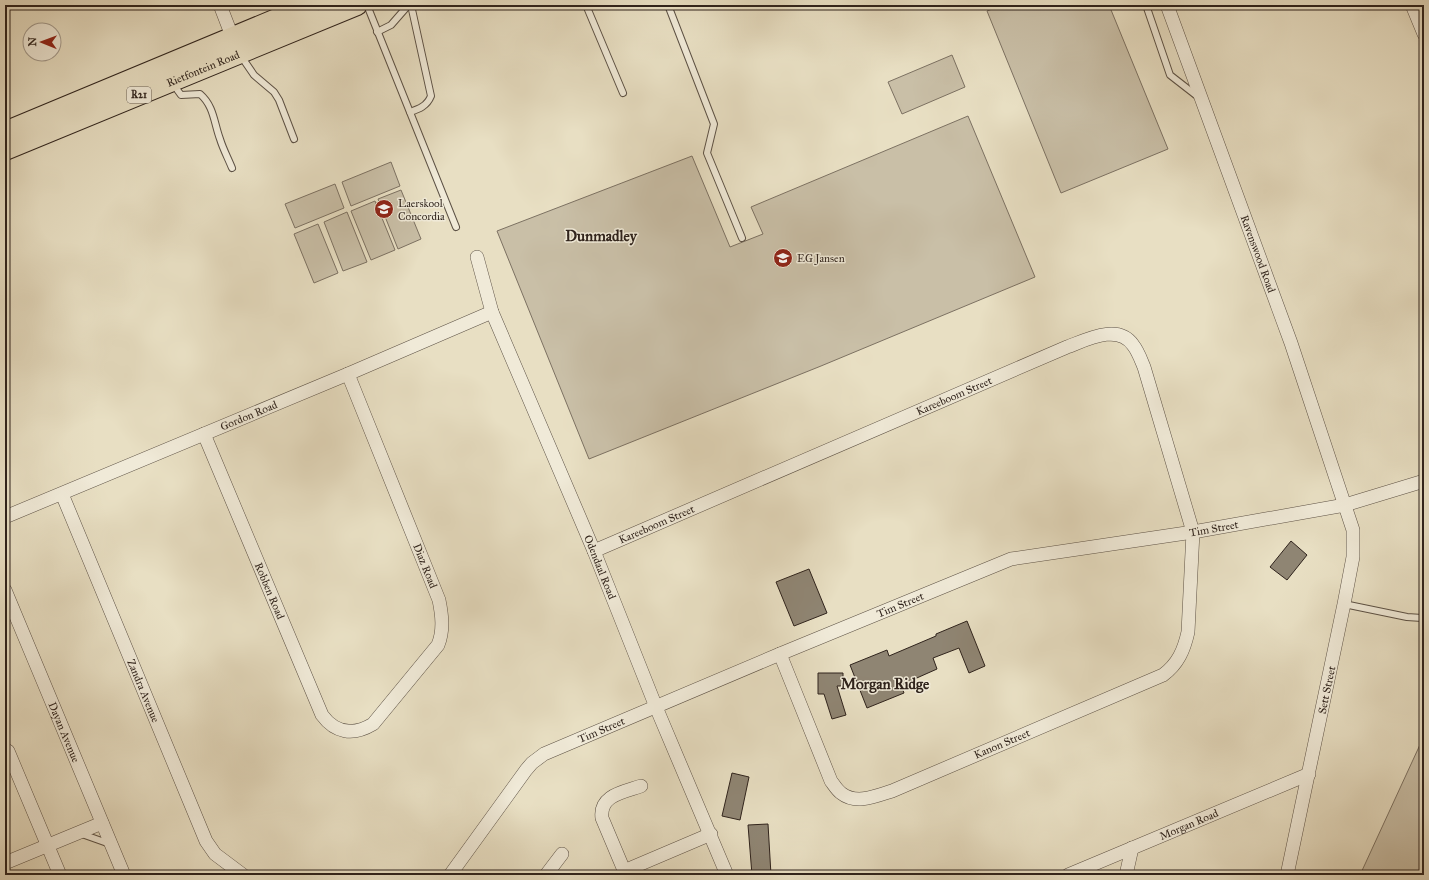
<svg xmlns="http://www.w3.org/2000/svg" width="1429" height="880" font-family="'IM FELL Great Primer',serif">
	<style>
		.green { fill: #c9bfa7; stroke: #7c7162 }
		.building { fill: #8f8573; stroke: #2f231c }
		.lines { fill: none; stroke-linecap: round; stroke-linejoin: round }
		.service-casing { stroke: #5d5246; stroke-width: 8 }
		.minor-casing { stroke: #5d5246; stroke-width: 14 }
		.primary-casing { stroke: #2f231c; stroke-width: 22 }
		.service { stroke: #f0ead8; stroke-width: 6 }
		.minor { stroke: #f0ead8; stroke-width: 13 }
		.primary { stroke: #e8dfc3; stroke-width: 20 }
		.labels { text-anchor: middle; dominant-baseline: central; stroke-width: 3; stroke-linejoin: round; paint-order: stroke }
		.shield { fill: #f0ead8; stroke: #695f54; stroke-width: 1 }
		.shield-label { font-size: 10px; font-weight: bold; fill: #2f231c }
		.street-label { font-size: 11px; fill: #2f231c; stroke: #f0ead8 }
		.poi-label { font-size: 11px; fill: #2f231c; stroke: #f0ead8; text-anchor: start }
		.district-label { font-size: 15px; font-weight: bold; fill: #2f231c; stroke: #f0ead8 }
	</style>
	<rect width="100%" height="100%" fill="#e8dfc3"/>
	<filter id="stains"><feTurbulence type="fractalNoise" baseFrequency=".005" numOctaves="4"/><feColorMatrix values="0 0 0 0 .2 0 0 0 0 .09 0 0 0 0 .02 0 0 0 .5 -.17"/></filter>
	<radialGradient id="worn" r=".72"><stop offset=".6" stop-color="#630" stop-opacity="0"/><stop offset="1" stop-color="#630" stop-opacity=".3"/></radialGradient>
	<!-- green -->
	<g class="green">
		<polygon points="1002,5 1109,5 1168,149 1061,193 987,11"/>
		<polygon points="952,55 965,87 902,114 888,82"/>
		<polygon points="968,116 1035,277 821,366 589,459 497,231 692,156 730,247 763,234 751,207"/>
		<polygon points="391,162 400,186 351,206 342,182"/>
		<polygon points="335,184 344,208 295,228 285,204"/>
		<polygon points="401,190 421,239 398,249 378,199"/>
		<polygon points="375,201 395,250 371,260 351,211"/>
		<polygon points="347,212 367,262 343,271 324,222"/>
		<polygon points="318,224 338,273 314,283 294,234"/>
		<polygon points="1424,736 1424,875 1360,875"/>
	</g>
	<!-- building -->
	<g class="building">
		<polygon points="1291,541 1307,555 1287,580 1270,567"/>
		<polygon points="809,569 827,613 794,626 776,582"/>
		<polygon points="967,621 985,666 969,673 959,648 933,658 937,669 901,685 904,693 867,708 850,665 887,650 889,656 936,636 936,634"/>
		<polygon points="818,673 843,673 843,686 837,686 846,715 832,719 824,694 818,694"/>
		<polygon points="732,773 749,777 740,820 722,816"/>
		<polygon points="768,824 771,875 752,875 748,825"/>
	</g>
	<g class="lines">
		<!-- service casing -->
		<g class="service-casing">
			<g id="service">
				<polyline points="367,5 456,227"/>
				<polyline points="586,5 623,93"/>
				<polyline points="668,5 714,124 707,153 742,238"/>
				<polyline points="1146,5 1170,75 1197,96"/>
				<polyline points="377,32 391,25 405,9 410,5"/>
				<polyline points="241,56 254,75 274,92 279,100 294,139"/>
				<path d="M173,84l8,11 19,-1c14,12 14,29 20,45 3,10 8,19 12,29"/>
				<path d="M410,112c9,-3 17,-6 21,-16l-20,-91"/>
				<polyline points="1344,604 1407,617 1422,618 1424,616"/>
				<polyline points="79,833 110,844"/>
			</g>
		</g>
		<!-- minor casing -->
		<g class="minor-casing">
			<g id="minor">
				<polyline points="220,5 235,44"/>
				<path id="s1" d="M1167,5l124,338 62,187v27l-9,47 -57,271"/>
				<polyline points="1412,5 1424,34"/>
				<path id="s2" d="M477,257l15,55 102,239 62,156 71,168"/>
				<path id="s3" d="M204,434l118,281c13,18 31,21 51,9l65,-79c6,-15 4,-30 1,-45l-91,-226"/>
				<path id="s4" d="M62,494l144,347 9,13 28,21"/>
				<path id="s5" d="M5,517l343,-143 144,-62"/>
				<path id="s6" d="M594,551l473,-204c19,-7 51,-24 66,-2 5,6 8,15 11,22l49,165 -5,100c-4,18 -10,32 -25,43l-271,116c-16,5 -36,14 -51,2 -4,-3 -7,-8 -10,-12l-51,-127"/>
				<path id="s7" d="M5,590l119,285"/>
				<polyline points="8,751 60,875"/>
				<polyline points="5,863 102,823"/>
				<polyline points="624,871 711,834"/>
				<path id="s8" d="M450,875l76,-105 6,-7 12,-9 236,-100 231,-95 182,-27 152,-27 79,-24"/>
				<polyline points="546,875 562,854"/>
				<path d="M626,875l-24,-57c-3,-23 22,-26 39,-32"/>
				<path id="s9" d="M1068,875l241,-101"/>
				<polyline points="1126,875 1132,848"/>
			</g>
		</g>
		<!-- primary casing -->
		<g class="primary-casing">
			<g id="primary">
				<polyline points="5,132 310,5"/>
				<path id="s10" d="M5,150l352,-145"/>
			</g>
		</g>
		<!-- service -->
		<use href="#service" class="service"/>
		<!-- minor -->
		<use href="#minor" class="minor"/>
		<!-- primary -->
		<use href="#primary" class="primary"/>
	</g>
	<!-- icons -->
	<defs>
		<g id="school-disc" transform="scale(1)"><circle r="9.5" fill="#8f2418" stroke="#f0ead8"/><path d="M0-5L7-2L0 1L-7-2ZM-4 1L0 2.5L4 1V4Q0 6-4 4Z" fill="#fff"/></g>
	</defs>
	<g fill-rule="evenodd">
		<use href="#school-disc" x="384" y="209"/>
		<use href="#school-disc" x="783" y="258"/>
	</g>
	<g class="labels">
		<!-- shield labels -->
		<rect class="shield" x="127" y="87" width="24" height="16" rx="3"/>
		<g class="shield-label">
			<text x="139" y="95">R21</text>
		</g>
		<!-- street labels -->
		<g class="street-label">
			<text stroke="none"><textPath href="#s10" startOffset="214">Rietfontein Road</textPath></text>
			<text stroke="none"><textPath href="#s1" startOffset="265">Ravenswood Road</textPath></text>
			<text stroke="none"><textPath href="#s6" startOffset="392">Kareeboom Street</textPath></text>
			<text stroke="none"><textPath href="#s5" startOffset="264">Gordon Road</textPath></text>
			<text stroke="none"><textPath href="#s6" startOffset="68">Kareeboom Street</textPath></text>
			<text stroke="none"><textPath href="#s8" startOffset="865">Tim Street</textPath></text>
			<text transform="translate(425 566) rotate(68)">Diaz Road</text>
			<text stroke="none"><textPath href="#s2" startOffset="334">Odendaal Road</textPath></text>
			<text stroke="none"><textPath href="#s3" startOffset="170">Robben Road</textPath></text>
			<text stroke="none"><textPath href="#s8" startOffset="540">Tim Street</textPath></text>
			<text transform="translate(1327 690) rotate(-78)">Sett Street</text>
			<text stroke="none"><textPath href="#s4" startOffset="213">Zandra Avenue</textPath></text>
			<text stroke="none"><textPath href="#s8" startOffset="216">Tim Street</textPath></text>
			<text stroke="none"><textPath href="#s7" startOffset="154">Dayan Avenue</textPath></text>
			<text transform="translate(1002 744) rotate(-23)">Kanon Street</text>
			<text stroke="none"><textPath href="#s9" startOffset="131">Morgan Road</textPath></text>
		</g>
		<!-- poi labels -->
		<g class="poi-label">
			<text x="398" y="203">Laerskool<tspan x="398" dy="13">Concordia</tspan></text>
			<text x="797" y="258">EG Jansen</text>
		</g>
		<!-- district labels -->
		<g class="district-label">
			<text x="601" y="236">Dunmadley</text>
			<text x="885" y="684">Morgan Ridge</text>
		</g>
	</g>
	<!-- margin -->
	<rect width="1429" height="880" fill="none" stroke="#e8dfc3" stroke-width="20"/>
	<rect x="6" y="6" width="1417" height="868" fill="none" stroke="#2f231c" stroke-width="2"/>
	<rect x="10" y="10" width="1409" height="860" fill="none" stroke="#2f231c"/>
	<!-- north arrow -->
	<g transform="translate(42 42) rotate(271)"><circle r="19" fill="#f0ead8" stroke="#a39a8d"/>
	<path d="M0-3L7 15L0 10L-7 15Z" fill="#8f2418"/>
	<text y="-6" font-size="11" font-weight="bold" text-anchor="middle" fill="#2f231c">N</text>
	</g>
	<rect width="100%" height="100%" filter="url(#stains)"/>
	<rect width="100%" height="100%" fill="url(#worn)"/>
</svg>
